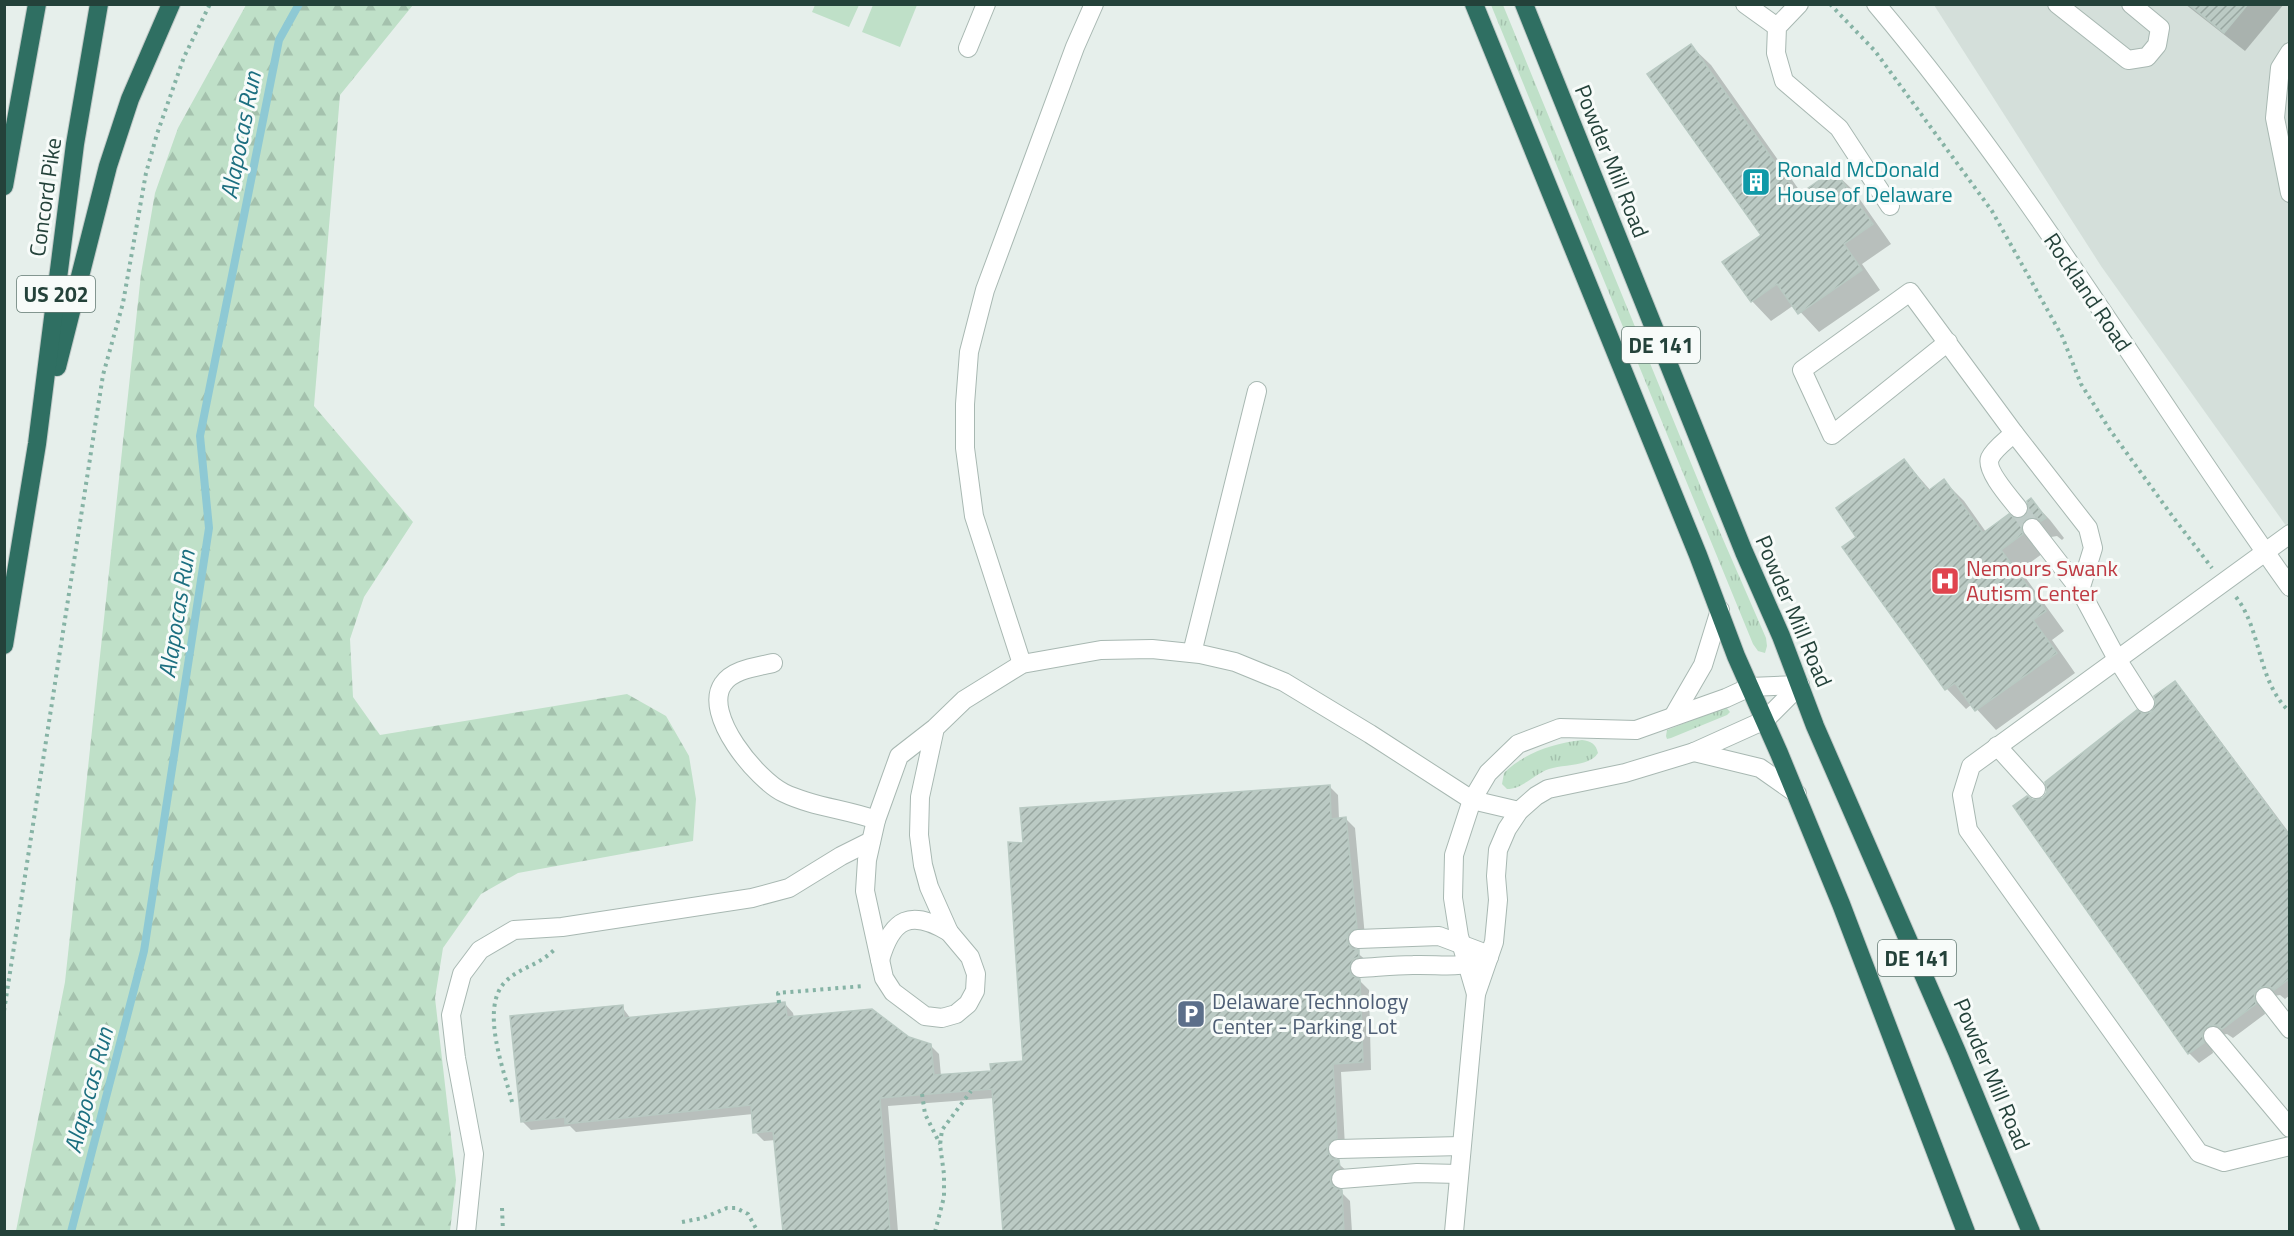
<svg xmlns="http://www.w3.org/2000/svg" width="2294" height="1236" font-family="'Titillium Web',sans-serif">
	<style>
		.built { fill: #d4dfda }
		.grass { fill: url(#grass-tufts) }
		.forest { fill: url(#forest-firs) }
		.garden { fill: #bfe0c8 }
		.shadow { fill: #0003 }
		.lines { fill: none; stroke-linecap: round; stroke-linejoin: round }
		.stream { stroke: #8ec9d4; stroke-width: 8 }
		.building { fill: url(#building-hatch); stroke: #b8c9c2; stroke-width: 1.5 }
		.minor-tunnel { stroke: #bfccc8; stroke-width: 18; stroke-dasharray: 18 9; stroke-linecap: butt }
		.minor-casing { stroke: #a8b8b2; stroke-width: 20 }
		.highway-casing { stroke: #c2cac8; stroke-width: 20 }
		.path { stroke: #86b3a5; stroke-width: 4; stroke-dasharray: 3 4.5; stroke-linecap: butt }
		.minor { stroke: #fff; stroke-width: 18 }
		.highway { stroke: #2f6f62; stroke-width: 18 }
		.labels { text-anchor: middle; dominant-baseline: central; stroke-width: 6; stroke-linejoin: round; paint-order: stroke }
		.shield { fill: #f7fbf9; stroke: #637a73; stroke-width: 1.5 }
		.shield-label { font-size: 21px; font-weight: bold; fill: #24423a }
		.street-label { font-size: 22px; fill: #24423a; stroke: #f7fbf9 }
		.culture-label { font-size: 22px; fill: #0d838f; stroke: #f7fbf9; text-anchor: start }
		.health-label { font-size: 22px; fill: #be3a42; stroke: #f7fbf9; text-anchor: start }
		.service-label { font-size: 22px; fill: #4e5e75; stroke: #f7fbf9; text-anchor: start }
		.water-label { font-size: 24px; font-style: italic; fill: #1c6f80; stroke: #f7fbf9 }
	</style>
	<defs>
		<pattern id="grass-tufts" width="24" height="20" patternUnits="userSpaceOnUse" patternTransform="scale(1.5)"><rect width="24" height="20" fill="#bfe0c8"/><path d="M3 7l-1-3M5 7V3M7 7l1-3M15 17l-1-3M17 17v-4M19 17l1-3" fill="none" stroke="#a4c1ad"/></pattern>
		<pattern id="forest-firs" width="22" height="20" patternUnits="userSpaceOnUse" patternTransform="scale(1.5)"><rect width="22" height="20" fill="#bfe0c8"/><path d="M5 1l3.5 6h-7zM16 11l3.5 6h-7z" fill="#a4c1ad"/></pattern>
		<pattern id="building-hatch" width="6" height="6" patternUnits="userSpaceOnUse" patternTransform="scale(1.5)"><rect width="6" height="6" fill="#bbcac4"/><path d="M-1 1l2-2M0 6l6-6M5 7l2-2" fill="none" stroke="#98a6a0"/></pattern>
	</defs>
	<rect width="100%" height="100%" fill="#e6efeb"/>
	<!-- built -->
	<polygon class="built" points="1934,5 2289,5 2289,530 2101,266"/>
	<!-- grass -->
	<g class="grass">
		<polygon points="1491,5 1503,5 1709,507 1766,638 1767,646 1765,653 1758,651 1753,644"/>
		<polygon points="1726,707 1730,712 1727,715 1671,738 1667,739 1666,736 1667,730"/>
		<path d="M1582,740c9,1 14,4 16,13 -9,14 -34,11 -49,16 -15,5 -26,20 -42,20l-5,-5 2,-11c20,-20 50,-30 78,-33z"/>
	</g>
	<!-- forest -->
	<polygon class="forest" points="246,5 413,5 340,95 314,406 413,522 364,597 350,639 353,697 380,735 627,694 666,716 689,756 696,799 693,841 518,873 481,894 443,948 435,998 456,1180 450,1231 16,1231 65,982 141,274 155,193 178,128"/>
	<!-- garden -->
	<g class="garden">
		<polygon points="815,5 815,4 859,5 849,27 812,12"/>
		<polygon points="873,5 917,5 900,47 862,32"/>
	</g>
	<!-- shadow -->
	<g class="shadow">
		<polygon points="2185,4 2284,4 2245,51"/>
		<polygon points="1691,46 1711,65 1802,194 1834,172 1854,191 1891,244 1862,264 1880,290 1819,332 1794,305 1771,321 1752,301 1763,236"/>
		<polygon points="1904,460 1931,491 1944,481 1964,501 1986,532 2014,520 2025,518 2030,512 2031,500 2050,520 2064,538 2062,540 2057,536 2045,538 2042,554 2020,570 2064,631 2052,640 2075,673 1996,730 1972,704 1966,709 1947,689 1844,547 1859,537"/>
		<polygon points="2174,683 2184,692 2290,834 2290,995 2285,999 2280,995 2268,997 2263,1004 2265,1014 2233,1038 2227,1034 2216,1036 2211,1043 2213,1053 2199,1063 2189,1053 2015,807 2044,799 2145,716 2153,713"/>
		<polygon points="1329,786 1338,795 1339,819 1346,819 1355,828 1365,937 1357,942 1355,951 1367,961 1357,978 1369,990 1371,1070 1341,1072 1345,1147 1337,1152 1335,1161 1347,1171 1338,1189 1350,1201 1352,1232 1004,1232 994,1098 888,1106 898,1232 785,1232 776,1140 764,1141 755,1132 753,1114 576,1132 570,1126 531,1130 522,1121 622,1007 631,1019 785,1004 793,1013 794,1018 908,1038 930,1045 939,1054 941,1076 992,1073 1025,1063 1024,844"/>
	</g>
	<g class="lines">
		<!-- stream -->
		<polyline class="stream" points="71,1232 144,951 209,528 200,436 279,40 299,4"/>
	</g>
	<!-- building -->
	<g class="building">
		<polygon points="2188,4 2248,4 2224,33"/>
		<polygon points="1691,44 1798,195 1834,170 1873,224 1844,244 1862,270 1798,314 1777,284 1751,302 1722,262 1761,235 1647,74"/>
		<polygon points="1904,459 1928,491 1944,479 1983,533 2009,514 2015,519 2025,517 2029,511 2027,501 2031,498 2046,518 2041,521 2036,517 2026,519 2021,524 2023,534 2001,550 2046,611 2033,620 2057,653 1975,711 1955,683 1945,690 1842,547 1856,537 1836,508"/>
		<polygon points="2175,681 2289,835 2289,979 2274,990 2269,986 2259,988 2254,993 2256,1004 2222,1029 2216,1025 2206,1027 2202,1033 2204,1043 2188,1054 2013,806 2027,796 2033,800 2043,798 2047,792 2045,782 2137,710 2145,714 2151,712 2156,703 2154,696"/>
		<polygon points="1330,785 1331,819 1346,817 1357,928 1348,933 1347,940 1352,949 1359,950 1359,957 1353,959 1349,968 1351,975 1360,979 1363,1062 1333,1064 1337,1138 1328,1143 1327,1150 1332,1159 1339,1160 1340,1168 1334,1170 1330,1179 1332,1186 1342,1190 1344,1232 1003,1232 992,1089 880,1098 890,1232 783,1232 773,1131 753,1133 751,1105 565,1124 565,1117 521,1122 510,1016 623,1005 624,1018 785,1002 787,1017 872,1009 909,1037 931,1044 934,1075 991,1071 990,1064 1023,1061 1008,842 1023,843 1020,808"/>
	</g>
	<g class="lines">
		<!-- minor-tunnel -->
		<polyline class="minor-tunnel" points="2018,508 2032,528"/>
		<!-- minor casing -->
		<g class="minor-casing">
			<g id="minor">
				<polyline points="1745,4 1777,27"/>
				<polyline points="1799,4 1777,27 1776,53 1784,81 1839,128 1890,206"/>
				<path d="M1876,4c154,182 275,389 414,583"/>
				<polyline points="2057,4 2128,60 2147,57 2157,45 2160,28 2131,4"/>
				<polyline points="968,48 986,4"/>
				<polyline points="2290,52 2280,68 2275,118 2290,193"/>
				<polyline points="1948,342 1832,435 1802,370 1910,292 2014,433 2088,528 2093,548 2080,590 2117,659 2145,703"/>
				<path d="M2014,433c-7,7 -20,16 -24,25 -5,12 20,40 28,50"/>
				<polyline points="2032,528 2080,590"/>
				<polyline points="2290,534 1971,766 1962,795 1968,830 2199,1153 2224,1162 2290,1146"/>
				<polyline points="1192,653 1257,391"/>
				<path d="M773,663c-16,4 -40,6 -50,21 -21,30 34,96 61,109 29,14 61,16 92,27"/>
				<polyline points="1022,664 974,516 965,448 965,404 969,352 985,290 1075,47 1094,4"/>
				<polyline points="1674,715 1703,665 1720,610"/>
				<polyline points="935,728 920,797 919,835 923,865 929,887 949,932 970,957 976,974 975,991 968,1004 956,1014 942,1018 925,1016 893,992 884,978 865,891 867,860 876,820 899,756 935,728 964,700 1022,664 1101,650 1152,649 1200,654 1235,662 1284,682 1370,734 1472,800 1519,811"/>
				<polyline points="1997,746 2036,789"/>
				<polyline points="1694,752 1760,768 1797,794"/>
				<path d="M1358,939l81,-3 45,17 5,4c-31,13 -45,7 -76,8 -18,0 -35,2 -53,3"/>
				<path d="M880,960c12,-42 31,-51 69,-28"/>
				<polyline points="1476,994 1459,936 1453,898 1454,855 1472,800 1488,773 1518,744 1560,728 1636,730 1726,698 1750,687 1800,685"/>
				<polyline points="2265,997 2290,1029"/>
				<polyline points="2213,1036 2290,1128"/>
				<polyline points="1338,1149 1461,1146"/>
				<polyline points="1341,1179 1417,1173 1459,1174"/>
				<polyline points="466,1232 474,1154 456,1058 451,1015 462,974 480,950 514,930 562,927 752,898 789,888 841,856 871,841"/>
				<polyline points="1454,1232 1476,994 1494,942 1498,900 1496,876 1498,850 1507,829 1519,811 1536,796 1548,789 1625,773 1694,752 1765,720 1800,685"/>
			</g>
		</g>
		<!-- highway casing -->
		<g class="highway-casing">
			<g id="highway">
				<polyline points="1474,4 1698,555 1736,656 1779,753 1841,904 1966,1232"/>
				<polyline points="1524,4 1744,552 1781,636 1815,726 1957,1052 2031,1232"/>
				<polyline points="4,186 37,4"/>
				<polyline points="57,367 108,166 130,99 171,4"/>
				<polyline points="4,645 37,444 75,144 99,4"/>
			</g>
		</g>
		<!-- path -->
		<g class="path">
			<polyline points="1830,4 1875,51 1992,211 2062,336 2081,384 2110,430 2173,517 2212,568"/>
			<path d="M2236,597c26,33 21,85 54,115"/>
			<polyline points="779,1003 778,993 864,986"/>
			<polyline points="4,1011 103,375 123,303 146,173 157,134 184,57 210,4"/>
			<polyline points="922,1094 925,1114 940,1144"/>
			<path d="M512,1102c-8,-32 -33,-95 -6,-121 16,-15 33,-15 50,-33"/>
			<polyline points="502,1208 503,1232"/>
			<polyline points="682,1222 703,1218 727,1208 736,1208 748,1214 758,1232"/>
			<polyline points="935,1232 944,1197 944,1174 940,1145 942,1130 971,1091"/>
		</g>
		<!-- minor -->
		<use href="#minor" class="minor"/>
		<!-- highway -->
		<use href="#highway" class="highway"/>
	</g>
	<!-- icons -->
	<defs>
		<g id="building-square" transform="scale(1.5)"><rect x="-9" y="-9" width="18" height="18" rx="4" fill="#0f9aa8" stroke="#f7fbf9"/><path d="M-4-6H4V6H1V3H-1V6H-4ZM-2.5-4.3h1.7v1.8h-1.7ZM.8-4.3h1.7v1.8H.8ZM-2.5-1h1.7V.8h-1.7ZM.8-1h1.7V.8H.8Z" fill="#fff"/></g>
		<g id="hospital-square" transform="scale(1.5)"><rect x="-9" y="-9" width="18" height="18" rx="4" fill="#e0444e" stroke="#f7fbf9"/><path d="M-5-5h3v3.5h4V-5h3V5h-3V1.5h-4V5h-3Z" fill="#fff"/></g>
		<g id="parking-square" transform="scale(1.5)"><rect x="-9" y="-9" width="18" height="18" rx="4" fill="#5c6f8a" stroke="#f7fbf9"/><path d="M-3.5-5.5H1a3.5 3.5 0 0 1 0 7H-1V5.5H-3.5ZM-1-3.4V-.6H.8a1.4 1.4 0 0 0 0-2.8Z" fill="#fff"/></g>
	</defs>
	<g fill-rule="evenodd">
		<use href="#building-square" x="1756" y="182"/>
		<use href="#hospital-square" x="1945" y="581"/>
		<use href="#parking-square" x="1191" y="1014"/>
	</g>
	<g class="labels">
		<!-- shield labels -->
		<g class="shield">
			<rect x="17" y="276" width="78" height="36" rx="4.5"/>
			<rect x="1622" y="327" width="78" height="36" rx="4.5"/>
			<rect x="1878" y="940" width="78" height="36" rx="4.5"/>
		</g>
		<g class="shield-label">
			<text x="56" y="294">US 202</text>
			<text x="1661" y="345">DE 141</text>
			<text x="1917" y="958">DE 141</text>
		</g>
		<!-- street labels -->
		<g class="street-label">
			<text transform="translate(1612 161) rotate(68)">Powder Mill Road</text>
			<text transform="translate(45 197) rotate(-82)">Concord Pike</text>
			<text transform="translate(2088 292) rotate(56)">Rockland Road</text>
			<text transform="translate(1794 611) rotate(67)">Powder Mill Road</text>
			<text transform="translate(1992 1074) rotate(67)">Powder Mill Road</text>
		</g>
		<!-- culture labels -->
		<g class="culture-label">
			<text x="1777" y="169">Ronald McDonald<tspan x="1777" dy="25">House of Delaware</tspan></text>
		</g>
		<!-- health labels -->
		<g class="health-label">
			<text x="1966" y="568">Nemours Swank<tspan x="1966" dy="25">Autism Center</tspan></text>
		</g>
		<!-- service labels -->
		<g class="service-label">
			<text x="1212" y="1001">Delaware Technology<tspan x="1212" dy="25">Center - Parking Lot</tspan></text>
		</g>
		<!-- water labels -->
		<g class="water-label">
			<text transform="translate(240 135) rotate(-79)">Alapocas Run</text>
			<text transform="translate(176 614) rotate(-81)">Alapocas Run</text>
			<text transform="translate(88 1090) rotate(-75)">Alapocas Run</text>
		</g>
	</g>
	<!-- border -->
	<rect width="2294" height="1236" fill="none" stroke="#24423a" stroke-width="12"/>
</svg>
